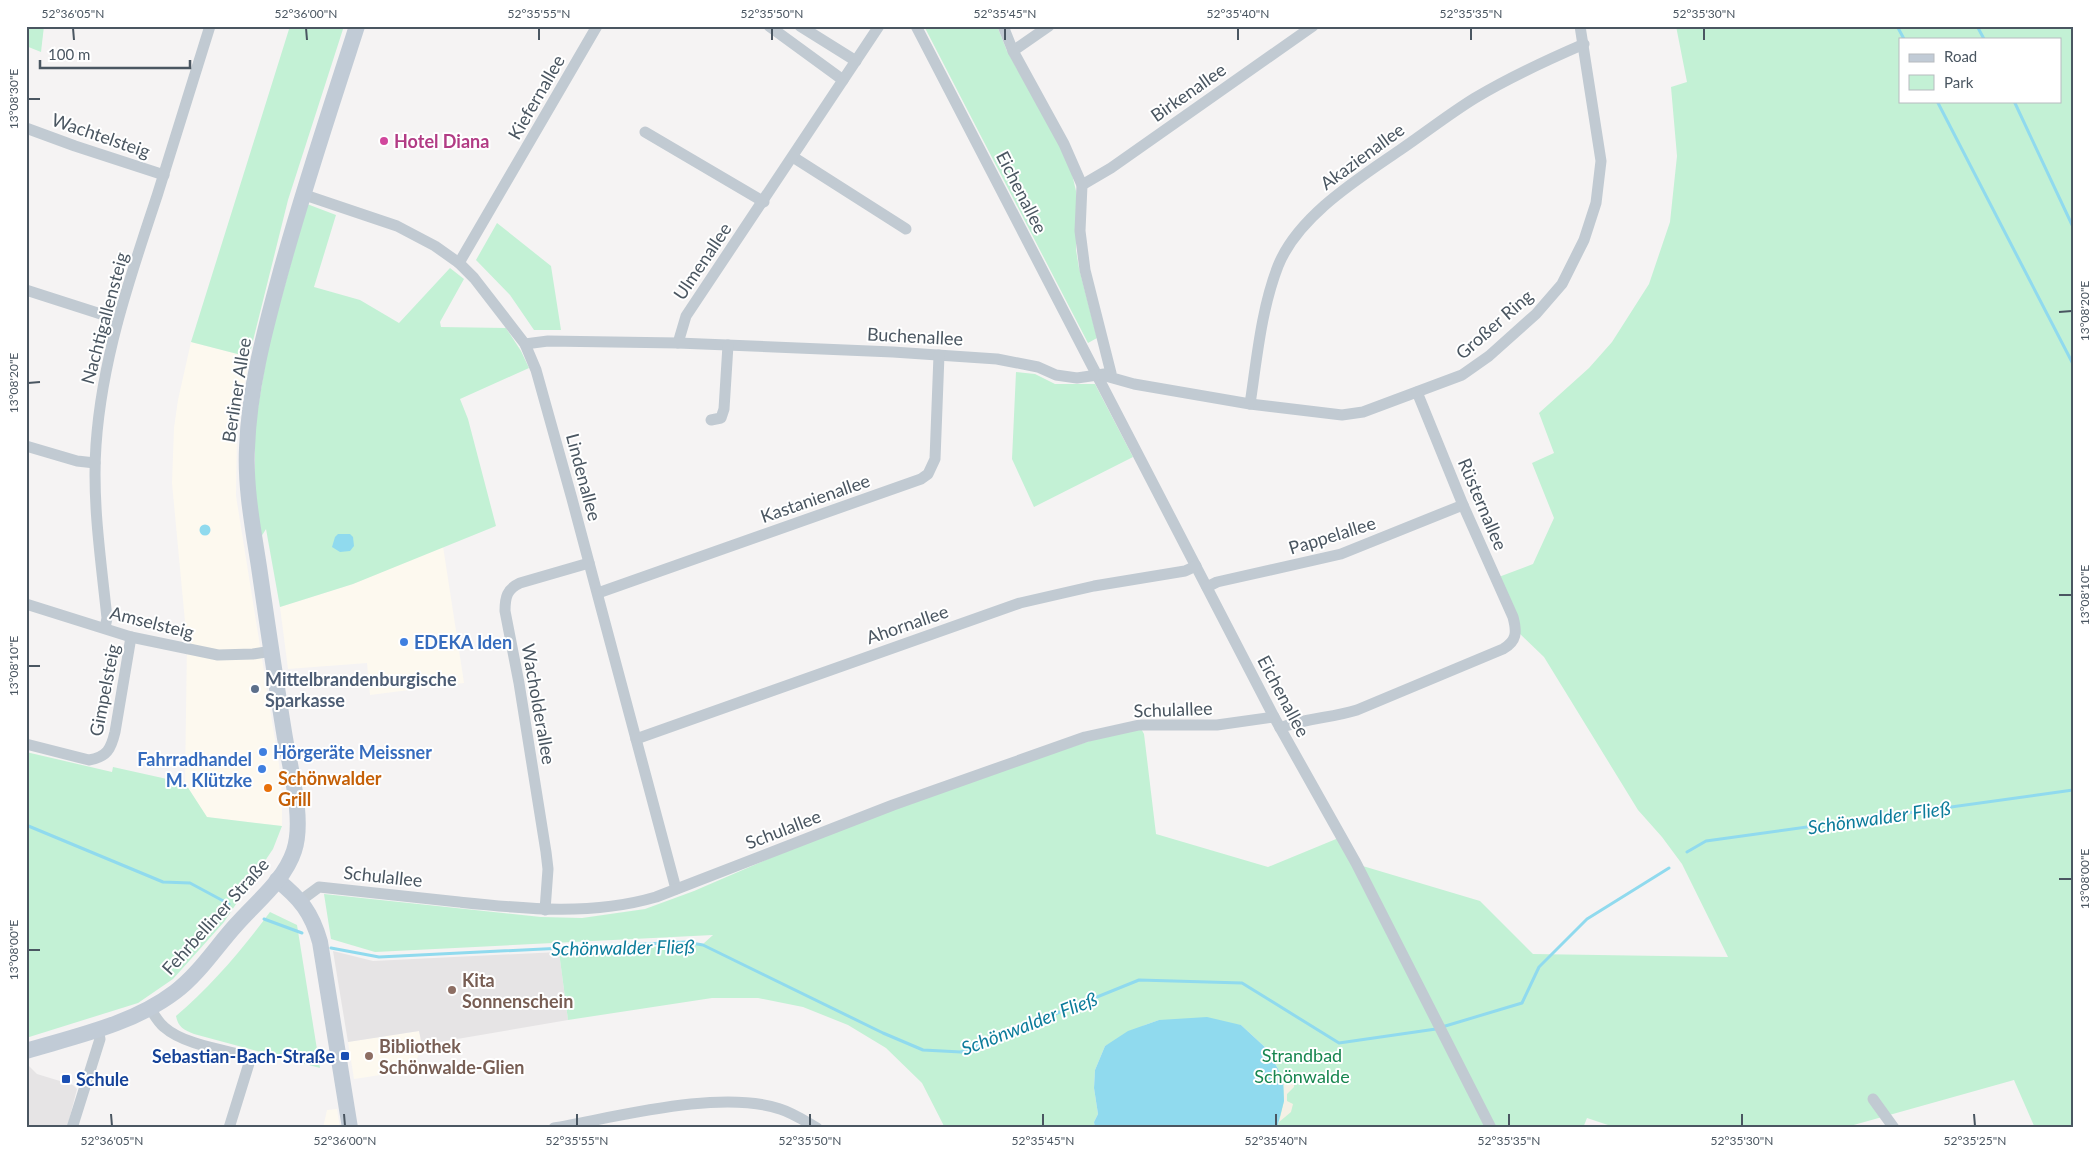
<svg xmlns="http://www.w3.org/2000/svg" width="2099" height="1154" font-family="Lato,sans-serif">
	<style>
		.commercial { fill: #fdf9ef }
		.education { fill: #e6e4e5 }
		.green { fill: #c3f1d5; fill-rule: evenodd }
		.sand { fill: #f5f0e5 }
		.water { fill: #90daee }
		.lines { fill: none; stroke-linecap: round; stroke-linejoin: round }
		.stream { stroke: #90daee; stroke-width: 3 }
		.street { stroke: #c1cad2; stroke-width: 11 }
		.secondary { stroke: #c1cbd6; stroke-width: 16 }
		.ticks { fill: none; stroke: #4a5661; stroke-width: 2 }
		.hotel-dot { fill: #d1479c; stroke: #fff; stroke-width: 2 }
		.shop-dot { fill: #3f7fe0; stroke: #fff; stroke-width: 2 }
		.service-dot { fill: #5c6f8a; stroke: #fff; stroke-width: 2 }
		.food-dot { fill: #e8710a; stroke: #fff; stroke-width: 2 }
		.education-dot { fill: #8d6e63; stroke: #fff; stroke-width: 2 }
		.transit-dot { fill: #1a4fb4; stroke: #fff; stroke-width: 2 }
		.labels { text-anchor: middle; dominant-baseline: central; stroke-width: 4; stroke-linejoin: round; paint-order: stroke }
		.street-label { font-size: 18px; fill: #4a5661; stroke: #fff }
		.hotel-label { font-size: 18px; font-weight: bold; fill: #b23c85; stroke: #fff; text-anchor: start }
		.shop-label { font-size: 18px; font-weight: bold; fill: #366cbe; stroke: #fff; text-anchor: start }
		.service-label { font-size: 18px; font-weight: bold; fill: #4e5e75; stroke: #fff; text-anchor: start }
		.food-label { font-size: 18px; font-weight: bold; fill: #c56008; stroke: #fff; text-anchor: start }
		.education-label { font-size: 18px; font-weight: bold; fill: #785e54; stroke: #fff; text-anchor: start }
		.park-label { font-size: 18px; fill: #17864f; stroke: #fff }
		.transit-label { font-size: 18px; font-weight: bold; fill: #164399; stroke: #fff; text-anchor: end }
		.water-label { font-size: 19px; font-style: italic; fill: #0c7c9b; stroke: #fff }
		.neatline { fill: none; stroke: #4a5661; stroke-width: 2 }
		.ticks-label { font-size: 12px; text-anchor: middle; fill: #4a5661 }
	</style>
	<rect width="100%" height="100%" fill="#f5f3f3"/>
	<!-- commercial -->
	<g class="commercial">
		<polygon points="191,342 249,357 237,431 236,496 280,771 282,796 282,826 206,817 185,783 187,643 172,483 174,428 178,400"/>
		<polygon points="443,546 464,683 370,695 367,663 288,669 280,607 353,584"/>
		<polygon points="419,1031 422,1045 413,1070 354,1079 348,1042"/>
		<polygon points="337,1109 340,1128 323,1128 327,1110"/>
	</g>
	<!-- education -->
	<g class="education">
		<polygon points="333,951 373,961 559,952 568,1020 422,1045 419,1031 348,1042"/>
		<polygon points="27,1064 37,1074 73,1085 77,1089 67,1128 26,1128"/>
	</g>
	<!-- green -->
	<g class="green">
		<polygon points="26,26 44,26 41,52 26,46"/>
		<polygon points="290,26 344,26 288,200 249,357 191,342"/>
		<polygon points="924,26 997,26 1007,51 1059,143 1072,174 1076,191 1076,250 1079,268 1097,338 1088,343"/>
		<path d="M1676,26h397v1102h-38l-21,-48 -171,48h-226l-30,-10 -4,10h-306l2,-6 4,-44 -16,-29 -26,-24 -82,-5 -14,5 -40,21 -10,24 -1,18 4,26 -4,8 1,6h-150l-23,-45 -36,-35 -38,-23 -45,-18 -45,-9h-46l-144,22 -9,-68 144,-8 10,-9 -338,17 -44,-13 -7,-45 217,23 41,1 63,-9 49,-18 199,-86 246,-80 5,9 12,100 112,33 73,-30 15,27 124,37 53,53 195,3 -46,-93 -20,-27 -24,-27 -94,-153 -28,-27 -20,-52 37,-14 21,-46 -22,-55 22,-10 -15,-40 50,-45 23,-26 37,-58 21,-62 7,-66 -6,-69 16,-5zM1900,39h160v62h-160z"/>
		<polygon points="307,204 336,215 314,287 360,300 399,323 450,268 464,279 440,322 441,327 506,328 521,351 529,368 460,399 468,419 496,526 353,584 280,607 266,529 261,537 255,493 255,426 268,347"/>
		<polygon points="497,223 551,266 561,330 534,330 510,295 476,260"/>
		<polygon points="1016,372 1035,374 1055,384 1095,384 1133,457 1034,507 1012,459"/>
		<polygon points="26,752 112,772 113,767 185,783 207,817 282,826 273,849 224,922 173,979 138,1003 26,1038"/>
		<path d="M270,912l27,13 23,143 -126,-34c-10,-4 -16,-7 -18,-18 35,-30 66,-66 94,-104z"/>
	</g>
	<!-- sand -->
	<polygon class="sand" points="1294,1076 1294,1087 1287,1094 1287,1101 1293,1104 1291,1112 1279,1122 1284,1101 1283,1078"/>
	<!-- water -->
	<g class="water">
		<circle cx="205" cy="530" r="5.5"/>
		<polygon points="338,534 350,534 353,537 354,546 350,551 340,552 332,547 335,537"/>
		<polygon points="1207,1017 1241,1025 1267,1049 1283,1078 1284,1101 1277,1128 1095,1128 1094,1122 1098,1114 1094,1088 1095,1070 1105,1046 1128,1031 1159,1020"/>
	</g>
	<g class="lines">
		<!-- stream -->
		<g class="stream">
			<polyline points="1897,26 1904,39"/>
			<polyline points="1977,26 1984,39"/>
			<polyline points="1937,101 2073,364"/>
			<polyline points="2014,101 2073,227"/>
			<polyline points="26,825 163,882 190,883 229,904"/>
			<polyline points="1687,852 1706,841 2073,790"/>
			<polyline points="264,919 302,933"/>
			<polyline points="331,948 379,957 685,942 703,945 883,1033 923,1050 961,1052 1139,980 1242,983 1339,1043 1436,1029"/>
			<polyline points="1442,1027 1522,1003 1539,967 1587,919 1669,868"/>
		</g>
		<!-- street -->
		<g class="street">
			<polyline points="769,26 843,80"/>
			<polyline points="800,26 856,61"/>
			<polyline points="916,26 1274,717 1356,863 1491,1128"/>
			<polyline points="1013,51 1049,26"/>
			<polyline points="26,128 75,146 164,175"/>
			<polyline points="645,132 764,202"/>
			<polyline points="793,157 906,229"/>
			<polyline points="1082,185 1111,168 1313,26"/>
			<polyline points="302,194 397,226 435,246 459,263 474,278 525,344 536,370 572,499 676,889"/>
			<polyline points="459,263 597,26"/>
			<polyline points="26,290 107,316 117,323"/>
			<polyline points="678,343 686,316 879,26"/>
			<polyline points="525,344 548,341 678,343 893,352 997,359 1038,367 1056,375 1077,378 1111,373 1085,270 1080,231 1082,185 1064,144 1013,51 1003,26"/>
			<polyline points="1102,375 1134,384 1250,404 1342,415 1363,412 1462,375 1489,356 1536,314 1562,284 1584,240 1596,203 1601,161 1580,26"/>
			<path d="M1250,404c7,-46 11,-94 28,-138 20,-50 80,-87 122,-116 25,-17 49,-36 75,-52 35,-21 72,-38 109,-54"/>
			<polyline points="711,420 721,418 724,409 728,345"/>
			<polyline points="26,446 77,461 95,463"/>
			<polyline points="1207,587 1217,582 1341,554 1463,505"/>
			<polyline points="598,593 921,479 928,474 935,459 939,355"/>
			<polyline points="26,604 131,637 218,655 253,654 272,651"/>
			<path d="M105,628l2,-10c-6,-57 -15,-116 -11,-173 6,-87 34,-168 61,-249 18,-56 35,-113 53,-170"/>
			<path d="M1280,728c25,-10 52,-10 77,-18l146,-61c14,-8 14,-17 10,-32l-50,-112 -46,-113"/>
			<polyline points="636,739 1020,603 1094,586 1185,571 1196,566"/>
			<path d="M26,744l63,16c18,-3 22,-11 26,-28l16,-95"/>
			<path d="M300,901l19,-14c47,5 94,10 140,15 67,7 132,14 197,-5l237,-92 192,-68 54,-12h78l57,-8"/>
			<path d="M545,910l3,-41 -2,-17 -27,-169 -14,-72c0,-14 2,-22 15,-28l69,-20"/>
			<path d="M150,1008c4,7 8,14 14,19 20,18 61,23 87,30l-22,71"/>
			<polyline points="1873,1099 1894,1128"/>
			<polyline points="72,1128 100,1039 98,1029"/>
			<path d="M554,1128c63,-11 166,-39 226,-19 13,4 25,12 37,19"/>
		</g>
		<!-- secondary -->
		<g class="secondary">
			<path d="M277,880c23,18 35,33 43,62l30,186"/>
			<path d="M26,1051c50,-15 107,-27 149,-59 24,-18 41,-45 61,-67 20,-23 48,-44 58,-74 11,-32 -5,-86 -10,-119 -9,-55 -17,-110 -25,-165 -6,-39 -14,-80 -12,-119 2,-58 17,-115 32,-170 23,-85 51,-168 78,-252"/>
		</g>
	</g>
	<!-- ticks -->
	<path class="ticks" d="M73,28l1,12M306,28l1,12M539,28v12M772,28v12M1005,28v12M1238,28v12M1471,28v12M1704,28v12M28,99h12M2059,312l13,-1M28,383l12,-1M2059,595h13M28,666h12M2059,879h13M28,950h12M111,1114l1,12M344,1114l1,12M577,1114v12M810,1114v12M1043,1114v12M1276,1114v12M1509,1114v12M1742,1114v12M1974,1114l1,12"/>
	<!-- markers -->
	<circle class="hotel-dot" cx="384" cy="141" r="5"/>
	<g class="shop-dot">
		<circle cx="404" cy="642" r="5"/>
		<circle cx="263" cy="752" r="5"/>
		<circle cx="262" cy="769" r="5"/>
	</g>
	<circle class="service-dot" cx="255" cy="689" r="5"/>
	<circle class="food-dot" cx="268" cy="788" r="5"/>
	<g class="education-dot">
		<circle cx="452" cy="990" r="5"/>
		<circle cx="369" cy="1056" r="5"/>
	</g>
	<g class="transit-dot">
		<rect x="340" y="1051" width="10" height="10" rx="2.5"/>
		<rect x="61" y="1074" width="10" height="10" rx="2.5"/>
	</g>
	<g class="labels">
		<!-- street labels -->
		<g class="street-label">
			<text transform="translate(1188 92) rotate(-35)">Birkenallee</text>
			<text transform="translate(536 97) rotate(-60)">Kiefernallee</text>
			<text transform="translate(101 135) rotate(19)">Wachtelsteig</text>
			<text transform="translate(1362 156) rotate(-36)">Akazienallee</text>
			<text transform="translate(1022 192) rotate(63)">Eichenallee</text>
			<text transform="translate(702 261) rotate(-56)">Ulmenallee</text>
			<text transform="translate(104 318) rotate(-75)">Nachtigallensteig</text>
			<text transform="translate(1494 324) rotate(-41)">Großer Ring</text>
			<text transform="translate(915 336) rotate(3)">Buchenallee</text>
			<text transform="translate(236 390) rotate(-81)">Berliner Allee</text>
			<text transform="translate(584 477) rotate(75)">Lindenallee</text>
			<text transform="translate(815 498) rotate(-19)">Kastanienallee</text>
			<text transform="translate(1483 504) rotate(67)">Rüsternallee</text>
			<text transform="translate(1332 535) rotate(-17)">Pappelallee</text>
			<text transform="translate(152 622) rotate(14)">Amselsteig</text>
			<text transform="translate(907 624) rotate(-19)">Ahornallee</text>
			<text transform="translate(104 690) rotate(-79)">Gimpelsteig</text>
			<text transform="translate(1284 696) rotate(62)">Eichenallee</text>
			<text transform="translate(539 704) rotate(80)">Wacholderallee</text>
			<text transform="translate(1173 709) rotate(-2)">Schulallee</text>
			<text transform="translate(783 829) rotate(-21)">Schulallee</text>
			<text transform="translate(383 876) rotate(6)">Schulallee</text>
			<text transform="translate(215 916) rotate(-48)">Fehrbelliner Straße</text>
		</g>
		<!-- hotel labels -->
		<g class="hotel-label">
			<text x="394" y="141">Hotel Diana</text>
		</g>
		<!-- shop labels -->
		<g class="shop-label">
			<text x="414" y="642">EDEKA Iden</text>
			<text x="273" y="752">Hörgeräte Meissner</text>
			<text x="252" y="759" text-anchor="end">Fahrradhandel<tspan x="252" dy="21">M. Klützke</tspan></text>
		</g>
		<!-- service labels -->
		<g class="service-label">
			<text x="265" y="679">Mittelbrandenburgische<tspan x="265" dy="21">Sparkasse</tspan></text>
		</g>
		<!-- food labels -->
		<g class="food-label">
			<text x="278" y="778">Schönwalder<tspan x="278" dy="21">Grill</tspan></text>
		</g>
		<!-- education labels -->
		<g class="education-label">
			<text x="462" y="980">Kita<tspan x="462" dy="21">Sonnenschein</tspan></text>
			<text x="379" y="1046">Bibliothek<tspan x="379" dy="21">Schönwalde-Glien</tspan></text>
		</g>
		<!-- park labels -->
		<g class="park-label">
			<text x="1302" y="1055">Strandbad<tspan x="1302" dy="21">Schönwalde</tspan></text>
		</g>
		<!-- transit labels -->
		<g class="transit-label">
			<text x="335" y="1056">Sebastian-Bach-Straße</text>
			<text x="76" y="1079" text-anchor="start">Schule</text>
		</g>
		<!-- water labels -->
		<g class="water-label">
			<text transform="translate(1879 817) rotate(-8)">Schönwalder Fließ</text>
			<text transform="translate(623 947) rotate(-1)">Schönwalder Fließ</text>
			<text transform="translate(1029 1023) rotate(-21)">Schönwalder Fließ</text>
		</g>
	</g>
	<!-- border -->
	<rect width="2099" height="1154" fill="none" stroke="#ffffff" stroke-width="55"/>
	<!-- legend -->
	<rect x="1899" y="38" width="162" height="65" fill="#ffffff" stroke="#b7bbc0"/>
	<rect x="1909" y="54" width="25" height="8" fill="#c1cbd6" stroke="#b7bbc0"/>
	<text x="1944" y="62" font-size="15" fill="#4a5661">Road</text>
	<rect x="1909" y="75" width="25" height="15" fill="#c3f1d5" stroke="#b7bbc0"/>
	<text x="1944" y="88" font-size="15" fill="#4a5661">Park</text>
	<!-- scale -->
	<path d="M40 60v8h150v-8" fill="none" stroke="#4a5661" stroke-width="2.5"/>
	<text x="48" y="60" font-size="15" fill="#4a5661" stroke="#ffffff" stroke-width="4" paint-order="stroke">100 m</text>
	<rect x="28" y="28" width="2044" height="1098" class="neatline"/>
	<g class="ticks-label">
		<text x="73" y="18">52°36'05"N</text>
		<text x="306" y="18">52°36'00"N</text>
		<text x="539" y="18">52°35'55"N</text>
		<text x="772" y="18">52°35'50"N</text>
		<text x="1005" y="18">52°35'45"N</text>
		<text x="1238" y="18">52°35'40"N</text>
		<text x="1471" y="18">52°35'35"N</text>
		<text x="1704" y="18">52°35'30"N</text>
		<text transform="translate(14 99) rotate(-90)" y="4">13°08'30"E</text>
		<text transform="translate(2085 311) rotate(-90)" y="4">13°08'20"E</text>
		<text transform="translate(14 383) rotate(-90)" y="4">13°08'20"E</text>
		<text transform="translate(2085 595) rotate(-90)" y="4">13°08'10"E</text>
		<text transform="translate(14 666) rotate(-90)" y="4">13°08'10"E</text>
		<text transform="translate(2085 879) rotate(-90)" y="4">13°08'00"E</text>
		<text transform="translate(14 950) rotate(-90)" y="4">13°08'00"E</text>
		<text x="112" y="1145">52°36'05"N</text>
		<text x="345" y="1145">52°36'00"N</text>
		<text x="577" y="1145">52°35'55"N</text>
		<text x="810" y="1145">52°35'50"N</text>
		<text x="1043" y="1145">52°35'45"N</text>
		<text x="1276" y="1145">52°35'40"N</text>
		<text x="1509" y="1145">52°35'35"N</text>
		<text x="1742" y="1145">52°35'30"N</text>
		<text x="1975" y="1145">52°35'25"N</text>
	</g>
</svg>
